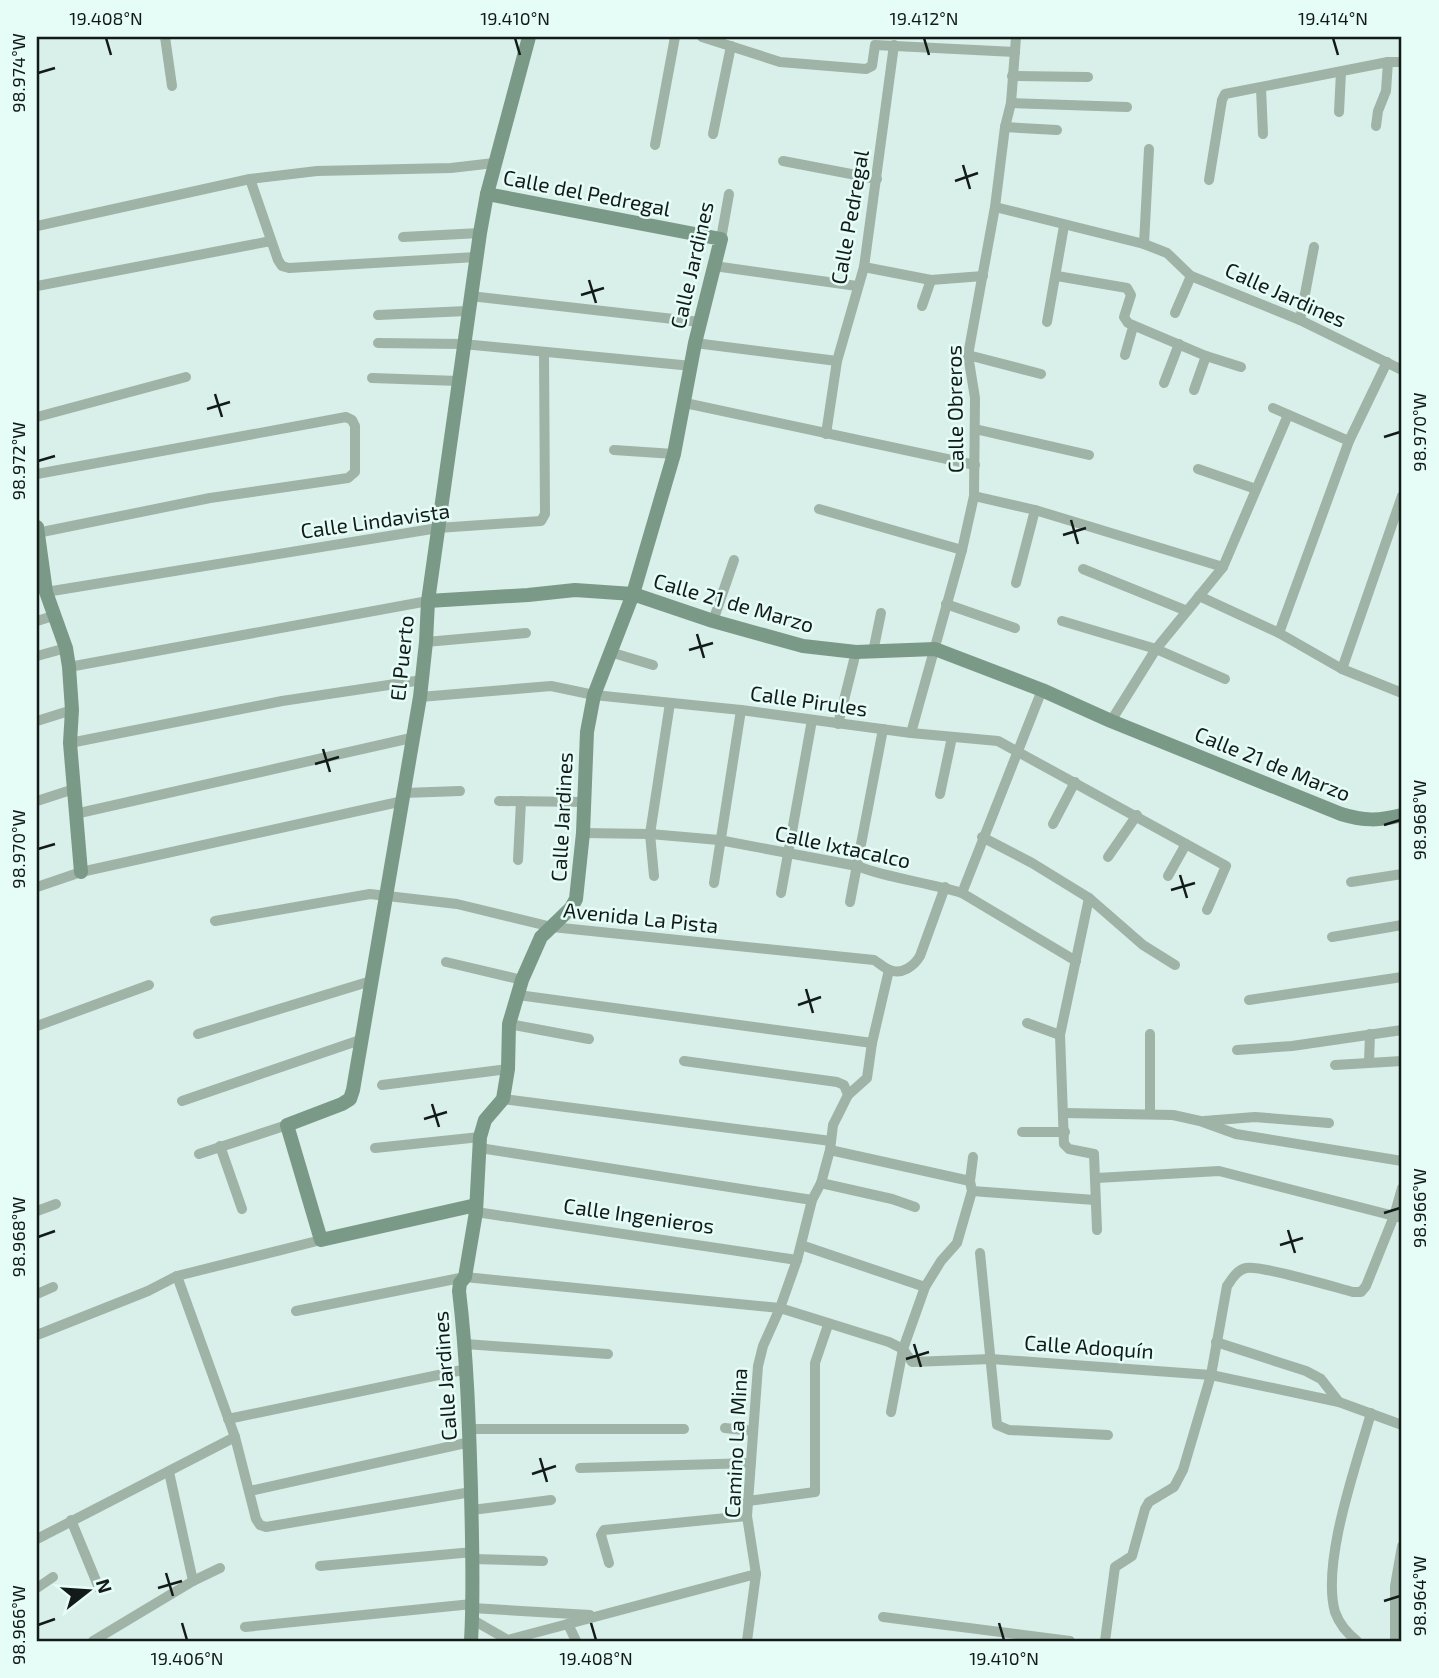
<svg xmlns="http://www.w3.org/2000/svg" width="1439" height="1678" font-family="'Exo 2',sans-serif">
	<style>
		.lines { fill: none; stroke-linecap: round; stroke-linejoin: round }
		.street { stroke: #9fb3a7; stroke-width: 10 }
		.secondary { stroke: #7a9987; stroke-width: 14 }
		.ticks { fill: none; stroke: #131b19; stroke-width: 2.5 }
		.labels { text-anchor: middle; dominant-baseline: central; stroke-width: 5; stroke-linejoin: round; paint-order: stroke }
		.street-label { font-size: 21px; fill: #131b19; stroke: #e6fcf7 }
		.neatline { fill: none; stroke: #131b19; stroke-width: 2.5 }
		.ticks-label { font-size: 18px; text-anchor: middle; fill: #131b19 }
	</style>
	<rect width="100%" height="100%" fill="#d9efea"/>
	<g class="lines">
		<!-- street -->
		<g class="street">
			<polyline points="165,37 172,86"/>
			<polyline points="702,37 780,62 866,69 872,66 875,45 1015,52"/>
			<polyline points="1012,76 1088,77"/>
			<polyline points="1261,88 1263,134"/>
			<polyline points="1011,103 1127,107"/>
			<polyline points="1339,112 1341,72"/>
			<polyline points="1376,126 1378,111 1386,91 1388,62"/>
			<polyline points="1005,127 1057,130"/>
			<polyline points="713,134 731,46"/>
			<polyline points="655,145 675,37"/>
			<polyline points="783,161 877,179"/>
			<polyline points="250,179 278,260 282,266 289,268 476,257"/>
			<polyline points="1209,180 1222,100 1225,94 1388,62 1402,62"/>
			<polyline points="995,207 1144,244 1167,253 1191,276 1300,320 1402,370"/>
			<polyline points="37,226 250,179 317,171 451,168 494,163"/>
			<polyline points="403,237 480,233"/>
			<polyline points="721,239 729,194"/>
			<polyline points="1144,244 1149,149"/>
			<polyline points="714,266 857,286"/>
			<polyline points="864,267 931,280 983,276"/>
			<polyline points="1057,276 1127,288 1131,295 1124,317 1128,323 1206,356 1241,367"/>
			<polyline points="37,286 271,241"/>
			<polyline points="470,296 700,322"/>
			<polyline points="922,306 931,280"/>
			<polyline points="1175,313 1191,276"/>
			<polyline points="378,315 467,311"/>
			<polyline points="1300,320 1314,247"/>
			<polyline points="1047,322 1064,226"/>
			<polyline points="378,343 463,344 692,366"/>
			<polyline points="695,343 837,361"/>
			<polyline points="968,355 1041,374"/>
			<polyline points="1125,355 1133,327"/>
			<polyline points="372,378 458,381"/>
			<polyline points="1164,383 1179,344"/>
			<polyline points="1194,390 1206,356"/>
			<polyline points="685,403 975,465"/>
			<polyline points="1273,408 1349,441"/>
			<polyline points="37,417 186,377"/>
			<polyline points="975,429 1089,455"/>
			<polyline points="826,434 837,361 864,267 894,45"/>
			<polyline points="614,450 674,454"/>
			<polyline points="1198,469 1256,489"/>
			<polyline points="37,474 346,417 352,420 355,426 355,472 348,478 210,498 37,533"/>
			<polyline points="974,496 1035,510 1223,567"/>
			<polyline points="819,509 962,550"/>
			<polyline points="1083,569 1187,611"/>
			<polyline points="1016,583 1035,510"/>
			<polyline points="46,592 438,528 541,521 545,514 544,352"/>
			<polyline points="1199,596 1279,633 1342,669 1402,693"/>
			<polyline points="946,604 1015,628"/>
			<polyline points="37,621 53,616"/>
			<polyline points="713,621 734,560"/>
			<polyline points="1062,621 1156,649 1225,679"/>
			<polyline points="1279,633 1349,441 1387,362"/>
			<polyline points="426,642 526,633"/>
			<polyline points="610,652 653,665"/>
			<polyline points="873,652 881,613"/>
			<polyline points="37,656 66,648"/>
			<polyline points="69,667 428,601"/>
			<polyline points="1342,669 1402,496"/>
			<polyline points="420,697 551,686 594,695 741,710 911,733 998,741 1226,866 1207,910"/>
			<polyline points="37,721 72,710"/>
			<polyline points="1111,721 1156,649 1223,567 1288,415"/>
			<polyline points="838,724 856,652"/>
			<polyline points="911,733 962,550 974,496 975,398 968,355 995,207 1005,127 1011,103 1016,37"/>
			<polyline points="70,743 282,701 422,680"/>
			<polyline points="404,793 460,791"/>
			<polyline points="940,794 952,737"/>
			<polyline points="37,801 74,789"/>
			<polyline points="499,801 585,802"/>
			<polyline points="75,814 411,738"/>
			<polyline points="1053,824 1075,782"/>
			<path d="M583,833l67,1 69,6 138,26c34,13 70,16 105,27l114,68"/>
			<polyline points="982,837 1032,863 1089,898 1143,945 1175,965"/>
			<polyline points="1108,857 1137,815"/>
			<polyline points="518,860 521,801"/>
			<polyline points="654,876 650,834 670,703"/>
			<polyline points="1168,876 1186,844"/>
			<polyline points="1351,882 1402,874"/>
			<polyline points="714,883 741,710"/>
			<polyline points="37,887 81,872 403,801"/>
			<polyline points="781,893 812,720"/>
			<polyline points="962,893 1042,690"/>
			<polyline points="1089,898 1060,1035 1064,1144 1069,1149 1094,1154 1097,1230"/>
			<polyline points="850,902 883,729"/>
			<path d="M215,921l155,-27 87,10 95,23 322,33c5,3 11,9 16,10 12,5 24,-4 30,-14l25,-69"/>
			<polyline points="1332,937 1402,925"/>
			<polyline points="446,962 522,980"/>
			<polyline points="518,995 872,1043"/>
			<polyline points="1249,1000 1402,977"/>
			<polyline points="1027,1023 1060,1035"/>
			<polyline points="509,1024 589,1039"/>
			<polyline points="37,1026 149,985"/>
			<polyline points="198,1034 371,981"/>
			<polyline points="1237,1050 1292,1046 1402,1030"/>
			<polyline points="684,1061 837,1082 844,1085 848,1095 833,1125 830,1150 821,1183 812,1200 797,1260 780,1308 763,1346 758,1366 747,1516 756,1574 747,1641"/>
			<polyline points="1369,1062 1370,1034"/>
			<polyline points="1335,1065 1402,1061"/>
			<polyline points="382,1085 508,1069"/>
			<polyline points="848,1095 867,1078 872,1043 889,970"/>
			<polyline points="503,1099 831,1141"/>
			<polyline points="182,1101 360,1040"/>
			<polyline points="1064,1113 1173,1115 1200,1121 1236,1134 1402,1161"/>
			<polyline points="1150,1113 1150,1034"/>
			<polyline points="1204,1121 1255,1117 1329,1123"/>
			<polyline points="1022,1132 1065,1132"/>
			<polyline points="220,1146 242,1209"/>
			<polyline points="375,1148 480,1137"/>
			<polyline points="480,1148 812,1200"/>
			<polyline points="830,1150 970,1181"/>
			<polyline points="199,1154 287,1125"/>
			<polyline points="1097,1178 1219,1171 1402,1218"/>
			<polyline points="821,1183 892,1199 915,1207"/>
			<polyline points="972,1191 1095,1200"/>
			<polyline points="37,1211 56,1204"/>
			<polyline points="476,1212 797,1260"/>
			<polyline points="801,1245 925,1287"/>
			<polyline points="980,1253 997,1425 1009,1430 1108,1435"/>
			<polyline points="177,1276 235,1437 256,1519 260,1525 266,1527 471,1492"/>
			<polyline points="37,1294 53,1287"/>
			<polyline points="296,1311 465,1277 780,1308 889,1342 903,1349 912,1362 991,1359 1211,1375 1339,1402 1402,1425"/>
			<polyline points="37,1335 148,1291 177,1276 321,1240"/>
			<polyline points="1216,1342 1306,1371 1321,1379 1339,1402"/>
			<polyline points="465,1344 608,1354"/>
			<polyline points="891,1412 903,1349 925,1287 941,1261 957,1243 972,1191 970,1181 973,1157"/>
			<polyline points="228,1419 467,1369"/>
			<polyline points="725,1428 753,1431"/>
			<polyline points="470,1429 684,1429"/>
			<polyline points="580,1468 751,1463"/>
			<polyline points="169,1472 193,1581"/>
			<polyline points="250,1491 470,1442"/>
			<polyline points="748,1501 815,1492 815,1363 828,1325"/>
			<polyline points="472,1510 551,1500"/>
			<polyline points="71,1520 99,1588"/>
			<polyline points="37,1539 235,1437"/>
			<polyline points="473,1559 543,1561"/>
			<polyline points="609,1563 601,1535 604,1530 747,1516"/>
			<polyline points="320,1566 473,1552"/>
			<polyline points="37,1588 53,1577"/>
			<polyline points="472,1608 590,1615"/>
			<polyline points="883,1617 1070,1641"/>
			<polyline points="473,1620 508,1640 756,1574"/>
			<polyline points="568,1624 576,1641"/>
			<polyline points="245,1627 472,1604"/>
			<polyline points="93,1641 193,1581 220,1568"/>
			<path d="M1105,1641l10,-74 17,-11 13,-47 4,-7 25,-15 9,-17 28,-95 16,-89c5,-7 10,-16 19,-18 15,-3 88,19 107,24h8l5,-6 28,-70 8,-28"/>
			<path d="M1357,1641c-9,-7 -18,-18 -22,-29 -14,-50 22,-149 36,-199"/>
			<polyline points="1395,1641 1395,1586 1402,1546"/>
		</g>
		<!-- secondary -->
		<g class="secondary">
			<polyline points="37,527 46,592 66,648 69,667 72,710 70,743 81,872"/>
			<path d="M428,601l100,-6 47,-5 58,4 80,27 90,25 53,6 79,-3 107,41 69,31 230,93c23,7 38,7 61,1"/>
			<polyline points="476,1205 321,1240 287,1125 342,1104 350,1099 353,1090 420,697 426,642 428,601 480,233 487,194 529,37"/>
			<path d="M471,1641c3,-50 1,-100 0,-151 -2,-67 -4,-133 -12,-199l1,-8 5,-6 11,-65 4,-75 5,-17 18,-21 5,-30 1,-45 13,-44 19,-43 30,-29 5,-9 7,-66 4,-101 7,-37 39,-101 41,-140 21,-111 26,-104 -234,-45"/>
		</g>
	</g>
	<!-- ticks -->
	<path class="ticks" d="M106,38l5,17M515,38l5,17M924,38l5,17M1333,38l5,17M38,73l17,-5M963,165l7,24M955,181l23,-8M589,280l7,23M581,295l23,-7M215,394l7,23M207,409l23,-7M1384,437l16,-5M38,461l17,-5M1071,520l7,24M1063,535l23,-7M697,634l7,24M689,650l24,-7M323,749l7,23M315,764l24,-7M1384,825l16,-5M38,849l17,-5M1180,875l7,23M1171,890l24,-7M806,989l7,24M798,1005l23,-8M432,1104l7,23M424,1119l23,-7M1384,1213l16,-5M1288,1230l7,23M38,1237l17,-6M1280,1245l23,-7M914,1344l7,23M906,1359l23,-7M540,1458l7,24M532,1474l24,-8M166,1573l7,23M158,1588l24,-7M1384,1601l16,-5M182,1623l5,17M591,1623l5,17M999,1623l5,17M38,1625l17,-6"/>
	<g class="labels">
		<!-- street labels -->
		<g class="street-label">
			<text transform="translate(587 192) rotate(11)">Calle del Pedregal</text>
			<text transform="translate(849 217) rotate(-80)">Calle Pedregal</text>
			<text transform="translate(691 265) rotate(-77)">Calle Jardines</text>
			<text transform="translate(1286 294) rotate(24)">Calle Jardines</text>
			<text transform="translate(954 409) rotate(-91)">Calle Obreros</text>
			<text transform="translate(375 520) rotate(-8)">Calle Lindavista</text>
			<text transform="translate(734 602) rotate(16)">Calle 21 de Marzo</text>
			<text transform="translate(401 658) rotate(-84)">El Puerto</text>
			<text transform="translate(809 700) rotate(8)">Calle Pirules</text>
			<text transform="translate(1273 763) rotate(22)">Calle 21 de Marzo</text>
			<text transform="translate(561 817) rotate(-87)">Calle Jardines</text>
			<text transform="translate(843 846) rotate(12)">Calle Ixtacalco</text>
			<text transform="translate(641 917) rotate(6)">Avenida La Pista</text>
			<text transform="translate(639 1215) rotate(8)">Calle Ingenieros</text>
			<text transform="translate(1089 1346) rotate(4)">Calle Adoquín</text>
			<text transform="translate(444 1376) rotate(-94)">Calle Jardines</text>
			<text transform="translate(735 1443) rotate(-87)">Camino La Mina</text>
		</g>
	</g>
	<!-- border -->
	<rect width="1439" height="1678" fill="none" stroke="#e6fcf7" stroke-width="77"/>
	<!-- north arrow -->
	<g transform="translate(88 1591) rotate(73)" stroke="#e6fcf7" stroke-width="5" paint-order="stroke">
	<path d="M0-5L12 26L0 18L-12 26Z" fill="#131b19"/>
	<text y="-10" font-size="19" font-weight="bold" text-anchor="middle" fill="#131b19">N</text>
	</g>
	<rect x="38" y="38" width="1362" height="1602" class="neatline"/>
	<g class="ticks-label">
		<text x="106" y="25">19.408°N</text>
		<text x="515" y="25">19.410°N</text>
		<text x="924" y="25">19.412°N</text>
		<text x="1333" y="25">19.414°N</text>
		<text transform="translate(19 73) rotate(-90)" y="6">98.974°W</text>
		<text transform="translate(1420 432) rotate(-90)" y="6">98.970°W</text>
		<text transform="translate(19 461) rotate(-90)" y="6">98.972°W</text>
		<text transform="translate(1420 820) rotate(-90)" y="6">98.968°W</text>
		<text transform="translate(19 849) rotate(-90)" y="6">98.970°W</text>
		<text transform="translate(1420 1208) rotate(-90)" y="6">98.966°W</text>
		<text transform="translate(19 1237) rotate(-90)" y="6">98.968°W</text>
		<text transform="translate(1420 1596) rotate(-90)" y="6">98.964°W</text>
		<text transform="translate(19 1625) rotate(-90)" y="6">98.966°W</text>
		<text x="187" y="1665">19.406°N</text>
		<text x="596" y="1665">19.408°N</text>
		<text x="1004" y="1665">19.410°N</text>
	</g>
</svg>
